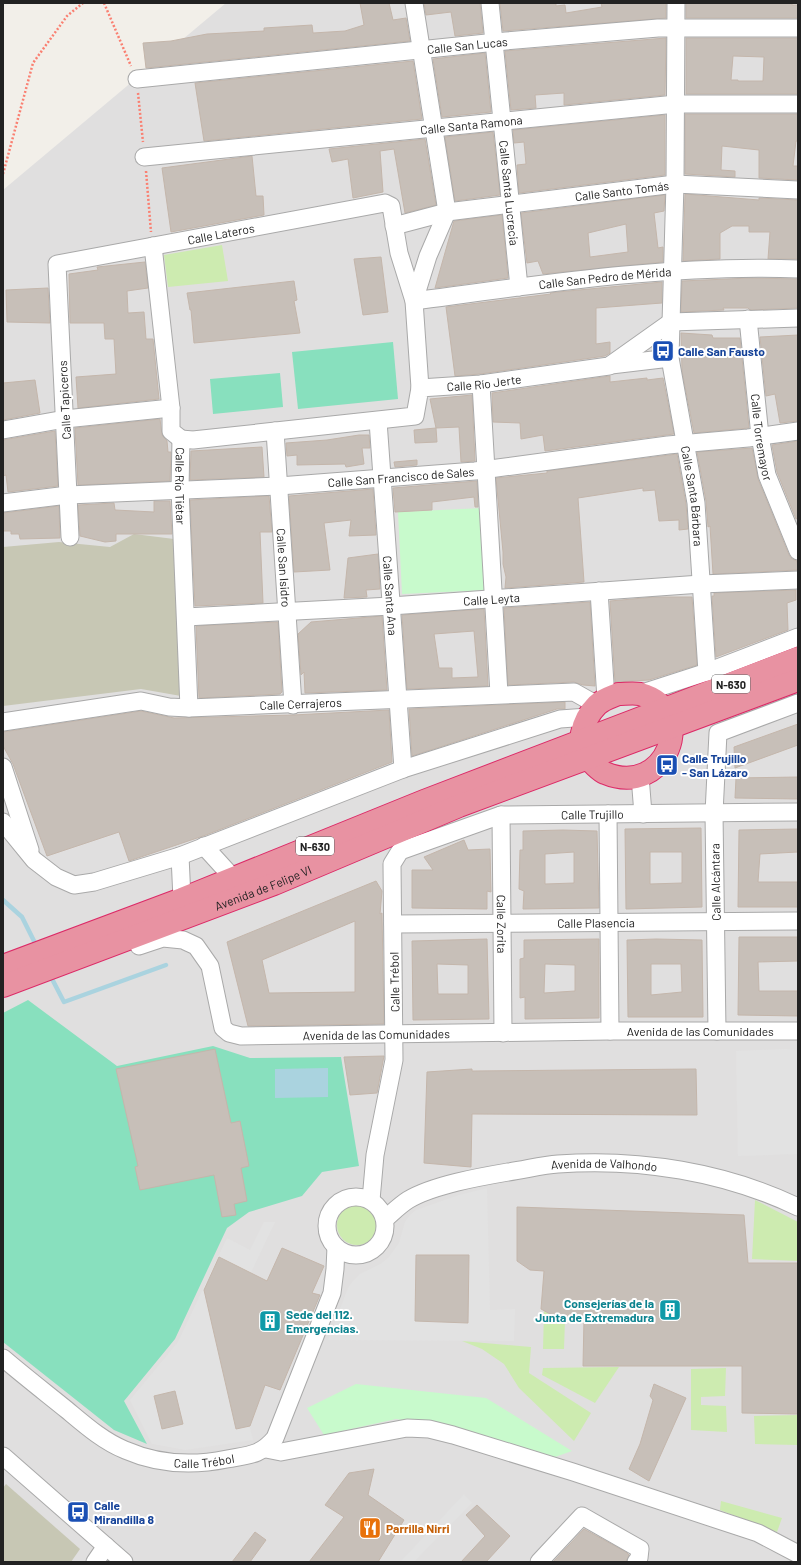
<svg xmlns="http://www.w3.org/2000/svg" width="801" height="1565" font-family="Barlow,sans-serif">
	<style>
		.residential { fill: #e0dfdf }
		.construction { fill: #c7c7b4 }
		.grass { fill: #cdebb0 }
		.park { fill: #c8facc }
		.pitch { fill: #88e0be }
		.parking { fill: #e2e2e2 }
		.water { fill: #aad3df }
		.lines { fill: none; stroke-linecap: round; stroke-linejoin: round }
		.stream { stroke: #aad3df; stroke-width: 4.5 }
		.building { fill: #c7bfb8; stroke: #c4b6ab; fill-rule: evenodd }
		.minor-casing { stroke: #a9a9a9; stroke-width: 19 }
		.highway-casing { stroke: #dc2a67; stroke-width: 24 }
		.path { stroke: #fa8072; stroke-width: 2.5; stroke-dasharray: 2 2; stroke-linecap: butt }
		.minor { stroke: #fff; stroke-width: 17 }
		.highway { stroke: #e892a2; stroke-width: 22 }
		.labels { text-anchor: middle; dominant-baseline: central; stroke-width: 4; stroke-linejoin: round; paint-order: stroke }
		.shield { fill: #fff; stroke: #646464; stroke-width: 1 }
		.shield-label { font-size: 11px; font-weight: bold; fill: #222 }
		.street-label { font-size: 12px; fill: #222; stroke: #fff }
		.transit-label { font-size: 12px; font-weight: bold; fill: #164399; stroke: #fff; text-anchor: start }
		.culture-label { font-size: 12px; font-weight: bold; fill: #0d838f; stroke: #fff; text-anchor: end }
		.food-label { font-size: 12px; font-weight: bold; fill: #c56008; stroke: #fff; text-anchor: start }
	</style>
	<rect width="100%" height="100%" fill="#f2efe9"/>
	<!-- residential -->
	<polygon class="residential" points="226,3 798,3 798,1562 3,1562 3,190"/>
	<!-- construction -->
	<g class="construction">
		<polygon points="134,534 174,539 181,696 141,689 3,706 3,547 59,542 110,547"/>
		<polygon points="6,1484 80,1549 71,1562 3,1562 3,1488"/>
	</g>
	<!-- grass -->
	<g class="grass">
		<polygon points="222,245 228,281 168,287 164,255"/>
		<polygon points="755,1200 798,1222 798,1261 752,1259"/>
		<circle cx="357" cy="1225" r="20"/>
		<polygon points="544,1311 560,1320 565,1320 564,1349 543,1349"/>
		<polygon points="462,1341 531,1347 529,1373 591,1413 574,1441 519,1388 504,1364 482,1349"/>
		<polygon points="619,1367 595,1403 542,1375 543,1368"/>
		<polygon points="726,1368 725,1396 701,1397 701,1405 726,1406 727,1432 691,1430 691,1369"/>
		<polygon points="798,1415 798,1445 755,1444 754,1416"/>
		<polygon points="721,1501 782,1518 777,1532 720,1510"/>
	</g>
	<!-- park -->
	<g class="park">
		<polygon points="483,508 488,590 402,594 398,512"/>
		<polygon points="356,1384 486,1398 572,1451 555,1457 470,1431 396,1419 324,1435 307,1408"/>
	</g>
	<!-- pitch -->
	<g class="pitch">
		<polygon points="393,342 398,399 298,409 292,352"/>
		<polygon points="280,373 283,407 213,414 210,379"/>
		<polygon points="28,1000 117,1066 213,1046 250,1058 341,1057 359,1166 322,1172 302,1196 249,1212 227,1228 175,1339 124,1401 147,1444 114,1430 3,1342 3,1013"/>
	</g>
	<!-- parking -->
	<g class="parking">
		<polygon points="785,1049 798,1050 798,1154 738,1156 736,1051"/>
		<polygon points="487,1188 490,1310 515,1309 514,1341 328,1340 348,1288 353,1281 360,1274 382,1263 389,1257 399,1243 405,1222 410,1215 416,1210 459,1195"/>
		<polygon points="264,1222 275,1222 225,1327 253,1440 185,1450 152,1444 130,1400 178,1342 227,1238 250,1250"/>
		<polygon points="464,1494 472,1503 414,1562 400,1562"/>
	</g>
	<!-- water -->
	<polygon class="water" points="328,1068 328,1097 275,1098 275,1069"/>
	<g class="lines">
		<!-- stream -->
		<g class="stream">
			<polyline points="3,900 22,917 37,947"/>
			<polyline points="50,975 64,1002 166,965"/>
		</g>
	</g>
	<!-- building -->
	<g class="building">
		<polygon points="360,3 389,3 393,20 406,18 410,41 146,68 143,43 171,41 207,34 264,31 264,28 312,25 313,33 345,31 364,25"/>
		<polygon points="424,3 480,3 483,33 455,36 451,12 426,15"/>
		<polygon points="500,3 556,3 556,6 565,5 566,13 602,7 601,3 666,3 666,18 503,31"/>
		<polygon points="686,3 792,3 792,5 798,5 798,18 686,18"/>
		<polygon points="666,38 665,95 564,105 564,93 535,95 536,108 511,110 505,51"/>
		<path d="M686,38h112v56h-112zM733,56l31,1 -1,24h-25v-1h-7z"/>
		<polygon points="485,53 491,112 442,117 433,59"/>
		<polygon points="413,61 422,119 204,141 195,83"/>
		<polygon points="685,114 798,114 798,141 796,141 793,166 798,166 798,180 759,178 759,150 722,146 721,170 735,171 735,177 685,174"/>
		<polygon points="665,115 665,175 519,193 517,165 526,164 524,142 514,143 513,130"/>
		<polygon points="493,132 500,195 455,201 445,137"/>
		<polygon points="425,139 436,205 405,213 394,149 380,151 383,192 353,198 348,159 332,162 329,149"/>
		<polygon points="252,156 256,196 263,196 264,215 171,232 162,168"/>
		<polygon points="685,194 759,200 759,198 798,200 798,259 768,259 770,232 749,232 749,226 732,226 720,233 720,259 683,261"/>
		<path d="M665,195l-1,16 -10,2 4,35 5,-1v15l-120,12 -5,-13 -11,2 -6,-50zM626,224l2,28 -38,5 -2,-24z"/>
		<polygon points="502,215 508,278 435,288 454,221"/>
		<polygon points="381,257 388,312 363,315 354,259"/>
		<polygon points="145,262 148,288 127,291 128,313 144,312 146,339 153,339 159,399 78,408 76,377 116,374 114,339 105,339 104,323 70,323 69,274 98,270 97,267"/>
		<polygon points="750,278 798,279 798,308 750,310 748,308 723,308 724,310 681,312 682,281"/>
		<polygon points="294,281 297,300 294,301 300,333 194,343 191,310 190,310 187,293"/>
		<polygon points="662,282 662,303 596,308 596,344 610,342 610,353 605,356 480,374 455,376 446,307 551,294 550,293 558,292"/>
		<polygon points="48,288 50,323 7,322 6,290"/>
		<polygon points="681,333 712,335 713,338 740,338 749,428 694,433 682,371"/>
		<polygon points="798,335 798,421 780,423 775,394 766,396 760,337"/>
		<polygon points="610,376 610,382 647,378 647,380 663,378 674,434 545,451 543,435 521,439 520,423 493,422 492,393"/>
		<polygon points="35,380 40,413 3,420 3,383"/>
		<polygon points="472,395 475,461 461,462 459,427 436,428 430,399"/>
		<polygon points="160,419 162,435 167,441 168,452 171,452 170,481 78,485 75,428"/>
		<polygon points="436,428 437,442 415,443 414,430"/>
		<polygon points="55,431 58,486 8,492 6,475 3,476 3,440"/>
		<polygon points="359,435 369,435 370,448 362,448 364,464 346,467 345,464 297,465 297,455 287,456 286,443 327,440"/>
		<polygon points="798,441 798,518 796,519 777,472 772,445"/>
		<polygon points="262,447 264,477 190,480 191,451"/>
		<polygon points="752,448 758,479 789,555 792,559 797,561 798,570 713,574 710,526 708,527 706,501 697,452"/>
		<polygon points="677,454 686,504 688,529 679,530 679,520 659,521 655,490 643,491 643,488 578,498 584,582 505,588 506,577 503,564 503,552 496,478 547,473 547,471"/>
		<polygon points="417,460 417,465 395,467 394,462"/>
		<polygon points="477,481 478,507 475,507 474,497 432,502 432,510 395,512 393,488"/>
		<polygon points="373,489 376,535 349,536 351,520 324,523 330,570 294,572 289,496"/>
		<polygon points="269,496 272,532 260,532 263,603 195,606 190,500"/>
		<polygon points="154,501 170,501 172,534 116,534 116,541 105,542 80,536 78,505 114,503 115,510 154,512"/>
		<polygon points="59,506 60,538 20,539 19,534 11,534 11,531 3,531 3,513"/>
		<polygon points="378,554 380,589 366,590 367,597 344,598 348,558"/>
		<polygon points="796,590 796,600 787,603 788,630 716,657 712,596 714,596 714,593"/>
		<polygon points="655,597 692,597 697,665 649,680 615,682 610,601"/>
		<polygon points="590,602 595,686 583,685 574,682 508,685 504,608"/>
		<path d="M484,609l4,77 -81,3 -5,-74zM474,631l4,46 -26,1v-10h-13l-5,-34z"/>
		<polygon points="382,616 387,690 305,693 304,672 301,675 298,634 311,622"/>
		<polygon points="278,622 282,692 280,694 199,698 196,626"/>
		<polygon points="565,702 565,709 557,709 412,756 409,709"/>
		<polygon points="389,710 392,762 206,835 129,861 119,832 47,856 13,764 3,746 3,732 141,711 174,718 293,715"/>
		<polygon points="798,724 798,745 735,768 734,747"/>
		<polygon points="798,777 798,799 735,798 736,778"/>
		<path d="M701,828l1,79 -76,2 -1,-80zM650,852h32v31l-32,1z"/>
		<polygon points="798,829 798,852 760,854 758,882 798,882 798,907 738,907 739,830"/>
		<path d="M563,830l34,1 2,77 -76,1 1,-18 -5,-2 1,-39h3v-19zM574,852v31l-29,1v-30z"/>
		<polygon points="464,840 468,850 490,849 491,892 487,891 487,909 412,908 412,870 433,870 424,857"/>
		<path d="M376,881l6,10 -2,23 2,-1 2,111 -136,2 -21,-84zM355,921v71l-86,1 -7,-33z"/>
		<polygon points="739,937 798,937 798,961 758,962 759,991 798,991 798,1016 738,1015"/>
		<path d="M487,939l2,80 -76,1 -1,-79zM437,964l31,1v29h-30z"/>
		<path d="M599,939v79l-74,1v-22l-5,1v-39l4,-1v-18zM545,964l30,1v26l-31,2z"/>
		<path d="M656,939l46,1 1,77h-75l-1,-77zM651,964h30l1,28 -31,3z"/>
		<polygon points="215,1049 231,1123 240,1121 249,1166 241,1168 247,1201 234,1204 236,1215 222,1217 214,1175 140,1190 135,1167 138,1166 116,1069"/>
		<polygon points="384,1056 377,1093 350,1095 344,1057"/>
		<polygon points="472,1069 472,1071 696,1069 697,1115 472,1114 471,1167 424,1163 427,1072"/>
		<polygon points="517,1207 744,1215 748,1263 798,1263 798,1414 742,1413 742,1366 583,1366 584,1319 561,1320 541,1309 544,1271 530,1270 517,1261"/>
		<polygon points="282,1248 324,1266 312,1293 320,1295 280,1390 265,1385 250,1426 236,1429 204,1290 219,1257 267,1281"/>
		<polygon points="416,1255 469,1255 468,1323 415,1321"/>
		<polygon points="654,1384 686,1398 649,1481 629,1469 640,1444 653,1400 650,1396"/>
		<polygon points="175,1391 183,1424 162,1429 154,1396"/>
		<polygon points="374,1469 368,1495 404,1520 378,1562 309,1562 344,1517 325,1505 349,1473"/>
		<polygon points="477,1505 510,1536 486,1562 461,1562 485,1536 466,1515"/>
		<polygon points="584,1529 626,1552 629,1555 626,1562 553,1562"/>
		<polygon points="255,1532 266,1540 250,1562 232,1562"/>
	</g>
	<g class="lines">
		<!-- minor casing -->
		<g class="minor-casing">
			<g id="minor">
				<path id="s1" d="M414,3l33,209 -19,44 -14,45c127,-17 255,-37 384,-32"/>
				<path id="s2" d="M490,3l29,284"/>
				<path id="s3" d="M676,3l-1,181 -5,174 26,145 11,169"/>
				<path id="s4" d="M137,79l369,-38 152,-13h140"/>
				<path id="s5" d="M144,157l532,-53h122"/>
				<path id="s6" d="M394,226l53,-14 228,-28 123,6"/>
				<polyline points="153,246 171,408 171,431 181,439"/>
				<path id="s7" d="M748,319l12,117 7,39 31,76"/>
				<polyline points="611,365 670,358"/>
				<polyline points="481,384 499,694"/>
				<path id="s8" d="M378,421l25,348"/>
				<polyline points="3,430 65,419 171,408"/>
				<path id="s9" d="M275,431l18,274"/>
				<path id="s10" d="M181,439l12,1 222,-24 5,-28 61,-4 128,-18 62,-44 127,-4"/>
				<path id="s11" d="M181,439l-1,50 9,219"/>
				<path id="s12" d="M3,503l65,-8 211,-9 196,-15 193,-26 80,-7 50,-7"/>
				<path id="s13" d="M70,537l-13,-273 328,-61 6,3 8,47 15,48 6,87"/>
				<polyline points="599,591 606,699"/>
				<path id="s14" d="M186,617l205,-11 310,-22 97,-4"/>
				<polyline points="639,694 707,672 798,637"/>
				<path id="s15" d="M3,722l138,-21 28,6 20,1 385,-16 23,13"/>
				<polyline points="3,767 30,850"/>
				<polyline points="640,776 643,814"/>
				<polyline points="608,814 610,1031"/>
				<path id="s16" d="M501,815l2,218"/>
				<polyline points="3,822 34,860 56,877 74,885 94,882 180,856 403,769 560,719 588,717"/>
				<polyline points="204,846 234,879"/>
				<polyline points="180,856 182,899"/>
				<path id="s17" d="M393,924l405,-3"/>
				<path id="s18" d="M139,946l24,-8 20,2 13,6 14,20 13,62 6,5 12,3 369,-5h188"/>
				<polyline points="717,1031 714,813 718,733 798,703"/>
				<circle cx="356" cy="1226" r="29"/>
				<path id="s19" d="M371,1200l4,-45 19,-95 -2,-196 8,-13 101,-36 297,-3"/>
				<path id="s20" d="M385,1219c7,-6 15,-14 23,-19 25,-15 71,-23 100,-28 16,-2 34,-7 50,-8 81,-6 167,8 240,43"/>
				<path id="s21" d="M3,1358c21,18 43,35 64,52 18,15 36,31 58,40 32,14 68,16 102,9 21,-4 33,-3 48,-21l57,-145 3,-24 1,-22"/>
				<polyline points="266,1449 281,1452 407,1428 429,1429 453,1435 573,1472 758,1533 798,1554"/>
				<polyline points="3,1456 124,1562"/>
				<polyline points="95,1562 106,1546"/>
				<polyline points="539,1562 582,1516 640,1549 639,1558 636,1562"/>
			</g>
		</g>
		<!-- highway casing -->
		<g class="highway-casing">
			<g id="highway">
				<path d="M618,694c7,0 15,-1 22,0 60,16 26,105 -35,79 -5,-2 -10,-8 -14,-11 -18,-15 -8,-43 6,-57 6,-6 14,-8 21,-11z"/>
				<polyline points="3,966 182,899 424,801 798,658"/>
				<path id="s22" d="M3,986l271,-102 185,-78 339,-126"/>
			</g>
		</g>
		<!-- path -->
		<g class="path">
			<polyline points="104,3 131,66"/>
			<polyline points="138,93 143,142"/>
			<polyline points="146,171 151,232"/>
			<polyline points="3,174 33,63 67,16 83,3"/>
		</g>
		<!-- minor -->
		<use href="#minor" class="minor"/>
		<!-- highway -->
		<use href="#highway" class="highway"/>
	</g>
	<!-- icons -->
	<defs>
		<g id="bus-square" transform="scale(1.15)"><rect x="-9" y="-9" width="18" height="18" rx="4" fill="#1a4fb4" stroke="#fff"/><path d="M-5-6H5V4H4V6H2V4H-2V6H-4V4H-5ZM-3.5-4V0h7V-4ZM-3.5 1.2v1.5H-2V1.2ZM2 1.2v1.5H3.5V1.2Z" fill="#fff"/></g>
		<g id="building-square" transform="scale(1.15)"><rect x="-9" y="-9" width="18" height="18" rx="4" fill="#0f9aa8" stroke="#fff"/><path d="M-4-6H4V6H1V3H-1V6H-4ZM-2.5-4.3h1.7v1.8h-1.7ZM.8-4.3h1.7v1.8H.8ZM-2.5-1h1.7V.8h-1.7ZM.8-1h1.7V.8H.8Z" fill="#fff"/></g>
		<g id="restaurant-square" transform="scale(1.15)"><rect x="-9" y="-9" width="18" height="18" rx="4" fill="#e8710a" stroke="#fff"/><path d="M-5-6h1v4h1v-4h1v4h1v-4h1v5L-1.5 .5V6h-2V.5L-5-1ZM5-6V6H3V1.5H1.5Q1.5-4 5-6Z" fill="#fff"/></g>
	</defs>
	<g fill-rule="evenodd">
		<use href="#bus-square" x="663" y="351"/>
		<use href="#bus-square" x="667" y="765"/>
		<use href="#building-square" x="670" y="1310"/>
		<use href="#building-square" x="270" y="1321"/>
		<use href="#bus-square" x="78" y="1512"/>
		<use href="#restaurant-square" x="370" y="1528"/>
	</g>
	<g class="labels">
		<!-- shield labels -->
		<g class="shield">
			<rect x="712" y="675" width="38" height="18" rx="3"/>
			<rect x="296" y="837" width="38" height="18" rx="3"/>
		</g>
		<g class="shield-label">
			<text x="731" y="684">N-630</text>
			<text x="315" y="846">N-630</text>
		</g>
		<!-- street labels -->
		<g class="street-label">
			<text stroke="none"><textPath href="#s4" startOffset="332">Calle San Lucas</textPath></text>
			<text stroke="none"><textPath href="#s5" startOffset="329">Calle Santa Ramona</textPath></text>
			<text stroke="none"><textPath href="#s6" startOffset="231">Calle Santo Tomás</textPath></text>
			<text stroke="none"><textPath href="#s2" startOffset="191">Calle Santa Lucrecia</textPath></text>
			<text stroke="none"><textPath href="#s13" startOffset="440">Calle Lateros</textPath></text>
			<text stroke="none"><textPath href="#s1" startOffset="499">Calle San Pedro de Mérida</textPath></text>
			<text stroke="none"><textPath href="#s10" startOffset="328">Calle Río Jerte</textPath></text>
			<text transform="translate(64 400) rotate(-93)">Calle Tapiceros</text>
			<text stroke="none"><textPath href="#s7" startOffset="119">Calle Torremayor</textPath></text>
			<text stroke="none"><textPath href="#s12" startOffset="399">Calle San Francisco de Sales</textPath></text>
			<text stroke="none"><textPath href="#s11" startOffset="47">Calle Río Tiétar</textPath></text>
			<text stroke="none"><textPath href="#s3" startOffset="495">Calle Santa Bárbara</textPath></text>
			<text stroke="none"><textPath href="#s9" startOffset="137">Calle San Isidro</textPath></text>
			<text stroke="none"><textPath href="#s8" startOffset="175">Calle Santa Ana</textPath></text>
			<text stroke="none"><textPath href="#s14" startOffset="306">Calle Leyta</textPath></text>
			<text stroke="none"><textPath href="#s15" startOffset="300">Calle Cerrajeros</textPath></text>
			<text stroke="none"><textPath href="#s19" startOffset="552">Calle Trujillo</textPath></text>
			<text transform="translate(715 882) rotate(-91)">Calle Alcántara</text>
			<text stroke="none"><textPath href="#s22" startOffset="278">Avenida de Felipe VI</textPath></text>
			<text stroke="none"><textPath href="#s17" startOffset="203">Calle Plasencia</textPath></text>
			<text stroke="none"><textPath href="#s16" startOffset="109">Calle Zorita</textPath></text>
			<text transform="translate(394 982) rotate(-91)">Calle Trébol</text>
			<text stroke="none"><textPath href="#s18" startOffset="627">Avenida de las Comunidades</textPath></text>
			<text stroke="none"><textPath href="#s18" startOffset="303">Avenida de las Comunidades</textPath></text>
			<text stroke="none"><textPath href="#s20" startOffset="231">Avenida de Valhondo</textPath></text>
			<text stroke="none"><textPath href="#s21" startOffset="234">Calle Trébol</textPath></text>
		</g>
		<!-- transit labels -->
		<g class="transit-label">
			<text x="678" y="351">Calle San Fausto</text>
			<text x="682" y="758">Calle Trujillo<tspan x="682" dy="14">- San Lázaro</tspan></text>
			<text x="94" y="1505">Calle<tspan x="94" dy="14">Mirandilla 8</tspan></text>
		</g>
		<!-- culture labels -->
		<g class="culture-label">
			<text x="654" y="1303">Consejerías de la<tspan x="654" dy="14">Junta de Extremadura</tspan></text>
			<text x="286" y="1314" text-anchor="start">Sede del 112.<tspan x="286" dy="14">Emergencias.</tspan></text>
		</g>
		<!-- food labels -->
		<g class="food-label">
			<text x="386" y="1528">Parrilla Nirri</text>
		</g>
	</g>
	<!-- border -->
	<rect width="801" height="1565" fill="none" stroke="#222222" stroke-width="8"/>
</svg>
